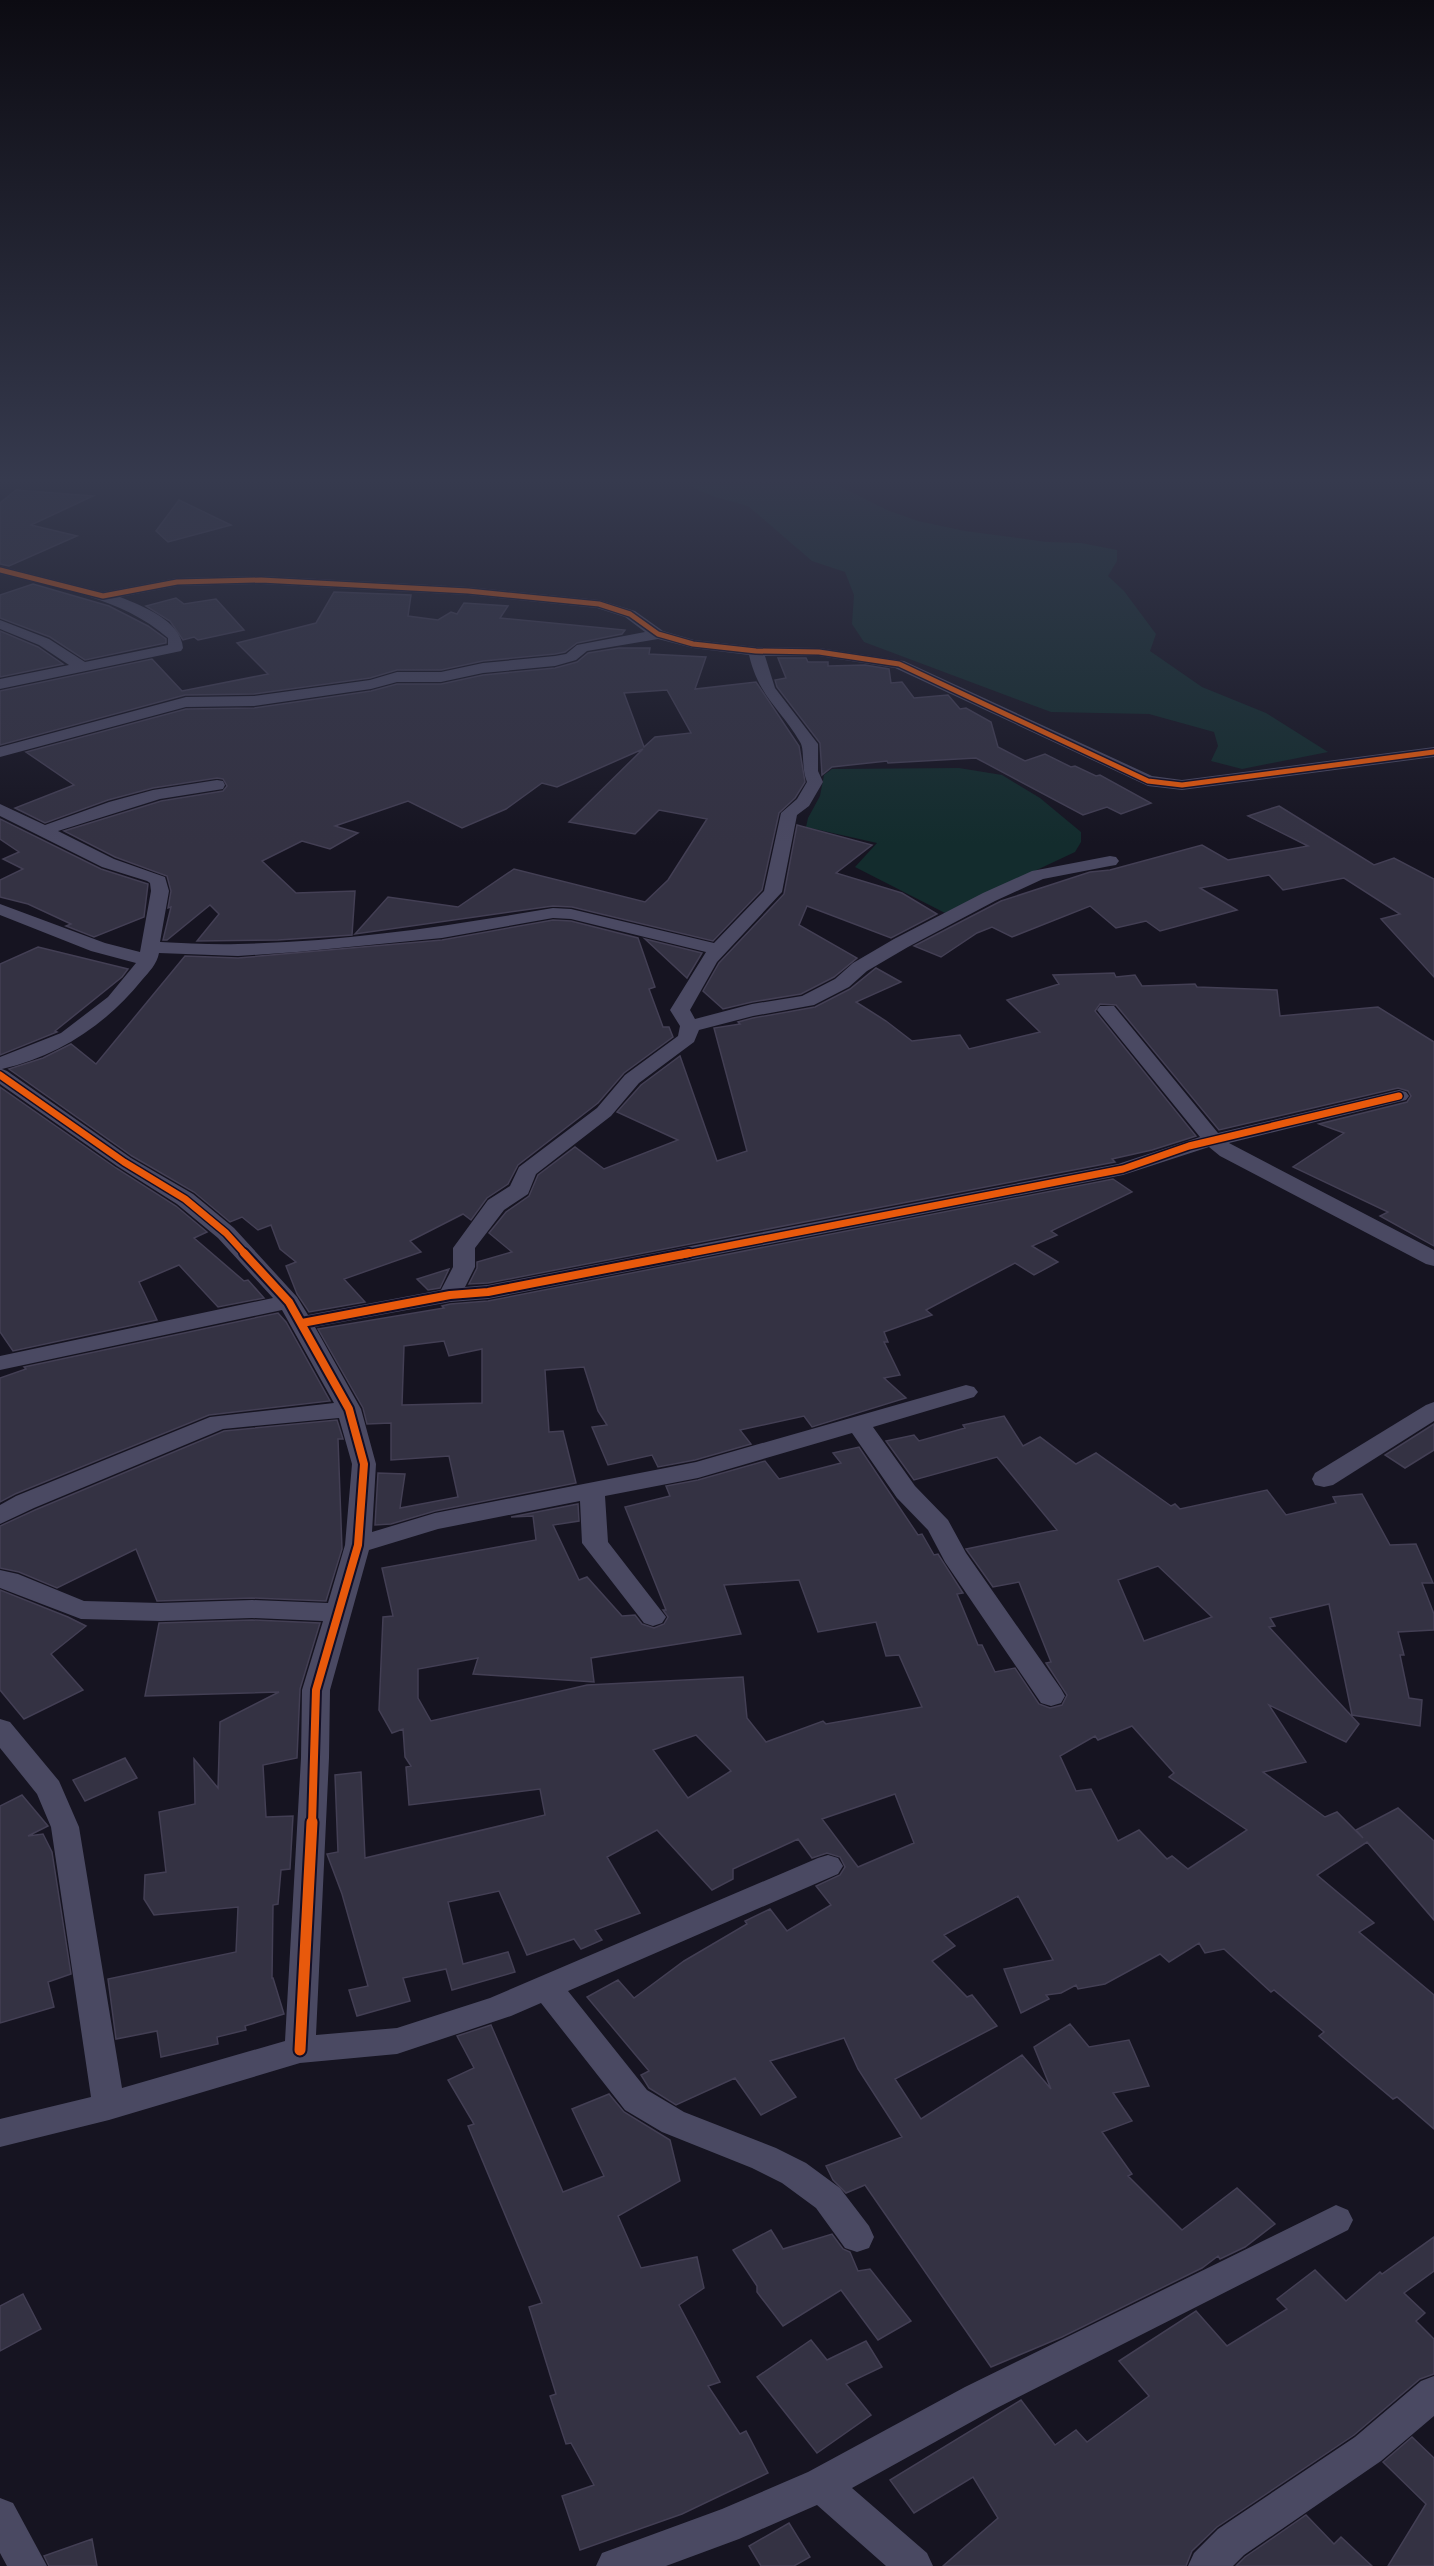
<svg xmlns="http://www.w3.org/2000/svg" width="1434" height="2566" font-family="Roboto,sans-serif">
	<style>
		.green { fill: #132c2d }
		.building { fill: #343243; stroke: #433f54; stroke-width: 1.5; fill-rule: evenodd }
		.lines { fill: none; stroke-linecap: round; stroke-linejoin: round }
		.street { fill: #4a4962; fill-rule: evenodd }
		.cycleway-far3-casing { stroke: #130f26; stroke-width: 8 }
		.cycleway-far2-casing { stroke: #130f26; stroke-width: 10 }
		.cycleway-far1-casing { stroke: #130f26; stroke-width: 12 }
		.cycleway-casing { stroke: #130f26; stroke-width: 15 }
		.cycleway-far3 { stroke: #e8590c; stroke-width: 5 }
		.cycleway-far2 { stroke: #e8590c; stroke-width: 7 }
		.cycleway-far1 { stroke: #e8590c; stroke-width: 8 }
		.cycleway { stroke: #e8590c; stroke-width: 11 }
	</style>
	<rect width="100%" height="100%" fill="#161421"/>
	<!-- green -->
	<g class="green">
		<polygon points="687,485 837,485 887,510 918,521 965,531 1047,542 1081,543 1117,550 1117,561 1108,576 1124,591 1156,634 1150,651 1202,687 1266,713 1328,752 1242,769 1211,761 1218,746 1214,732 1149,714 1051,712 864,642 852,624 854,595 845,572 812,561 748,506 715,497"/>
		<polygon points="959,768 1002,775 1040,798 1081,832 1081,842 1075,852 945,913 855,867 877,843 806,827 808,818 820,796 824,775 832,769"/>
	</g>
	<!-- building -->
	<g class="building">
		<polygon points="16,490 93,496 31,525 77,536 9,566 0,564 0,503"/>
		<polygon points="179,500 231,525 168,542 156,531"/>
		<polygon points="33,584 109,606 148,626 166,639 166,643 85,660 50,637 0,618 0,595"/>
		<polygon points="334,592 411,595 408,616 438,620 451,612 457,614 464,603 508,606 500,618 625,630 622,634 577,643 565,652 555,654 483,661 441,670 397,670 370,678 254,694 185,695 0,745 0,691 152,659 182,691 268,674 237,643 316,623"/>
		<polygon points="176,598 184,604 216,599 244,630 198,640 194,637 183,640 170,621 146,606"/>
		<polygon points="0,631 38,647 63,664 0,677"/>
		<path d="M619,648h31l-1,6 57,3 -11,32 61,-7 43,64 6,36 -10,16 -16,15 -17,77 -49,51 -141,-34 -19,-1 -198,28 33,-37 70,10 56,-38 131,33 23,-22 39,-61 -48,-9 -24,24 -66,-12 74,-73 -86,38 -15,-4 -36,26 -44,19 -54,-27 -73,25 23,7 -28,16 -28,-8 -40,20 34,32 59,-2 -3,44 -74,5 -81,1 22,-27 -9,-9 -43,35h-4l8,-33 -3,1 3,-17 -4,-15 -52,-19 -51,-26 97,-30 62,-10 4,-5 -4,-7 -6,-1 -64,10 -45,12 -63,23 -30,-15 59,-23 -48,-33 160,-43 68,-1 117,-17 26,-7h44l42,-9 72,-7 22,-6 11,-9zM667,690l24,43 -36,4 -11,10 -20,-54z"/>
		<polygon points="778,658 806,658 808,662 828,662 828,666 865,665 889,669 891,683 902,682 914,698 948,695 960,709 966,708 991,722 998,747 1025,761 1045,754 1071,767 1075,766 1096,776 1100,775 1151,803 1121,814 1107,807 1083,815 976,758 888,763 887,761 832,767 822,775 820,743 777,687 775,680 786,678"/>
		<polygon points="1279,806 1374,865 1394,858 1434,879 1434,977 1381,919 1400,914 1344,878 1283,890 1269,875 1200,888 1237,910 1160,931 1146,921 1116,928 1090,906 1012,937 992,927 977,933 941,957 914,946 1001,901 1090,872 1110,870 1202,845 1228,860 1308,846 1248,816"/>
		<polygon points="0,819 101,869 148,884 144,917 94,937 66,926 71,924 28,904 0,897 0,880 23,869 3,859 19,852 0,839"/>
		<polygon points="797,825 872,845 836,873 902,893 937,914 891,938 807,906 799,925 857,958 834,977 801,994 752,1002 723,1009 703,991 719,963 784,894"/>
		<polygon points="553,920 571,921 638,938 655,987 649,989 663,1027 669,1027 673,1037 624,1073 598,1103 518,1165 508,1184 487,1198 471,1220 463,1214 410,1241 421,1252 344,1279 365,1302 309,1312 297,1294 286,1266 296,1262 280,1249 271,1225 258,1230 242,1217 230,1222 194,1192 132,1156 9,1069 43,1058 71,1044 96,1064 185,956 238,958 442,940"/>
		<polygon points="645,939 702,953 687,978"/>
		<polygon points="38,947 128,969 122,977 55,1031 57,1032 0,1055 0,964"/>
		<polygon points="876,968 901,982 856,1002 886,1021 912,1041 960,1035 969,1049 1040,1032 1007,1000 1059,984 1053,975 1114,973 1116,977 1135,975 1142,986 1195,984 1197,987 1277,990 1280,1016 1378,1007 1434,1042 1434,1246 1380,1216 1388,1212 1293,1167 1344,1133 1319,1124 1407,1102 1411,1096 1408,1091 1398,1088 1219,1130 1116,1005 1100,1004 1095,1011 1196,1136 1152,1150 1112,1159 1115,1162 488,1283 469,1284 477,1268 477,1262 512,1252 489,1233 506,1212 529,1196 538,1175 575,1147 604,1169 678,1140 617,1112 641,1085 680,1056 717,1161 747,1151 714,1028 740,1024 738,1022 753,1018 815,1007 850,989"/>
		<polygon points="0,1087 116,1168 176,1206 207,1232 194,1238 244,1281 248,1280 264,1298 218,1307 179,1265 139,1282 157,1320 13,1351 0,1332"/>
		<path d="M1113,1179l19,13 -81,39 6,4 -25,11 26,16 -24,13 -19,-12 -89,47 6,5 -48,17 4,10h-4l16,33 -16,3 22,20 -94,29 -8,-11 -64,14 11,14 -56,16 -37,7 -6,-12 -44,10 -16,-38 15,-2 -9,-14 -14,-44 -39,3 4,62 14,-1 13,52 -141,28 -44,13 -16,1 3,-52 27,1 -5,34 58,-11 -9,-41 -58,4v-37l-24,1 -4,-16 -45,-79 126,-21 -2,-2 8,-2 38,-3zM444,1341l5,15 33,-7v54l-80,2 2,-59z"/>
		<polygon points="449,1269 440,1288 428,1290 417,1279"/>
		<polygon points="278,1313 286,1322 330,1401 209,1415 15,1494 0,1502 0,1378 26,1369 24,1367"/>
		<path d="M1004,1416l19,30 17,-9 36,27 20,-11 75,53 4,-2 5,5 87,-19 19,25 50,-12 -3,-6 29,-3 28,51 26,-1 17,39h-11l12,31v16l-36,2 6,23h-4l9,43 13,2 -2,26 -68,-11 -23,-111 -59,14 5,8 -6,1 90,97 -13,18 -77,-37 37,57 -43,10 62,45 12,-5 26,26 -7,-8 42,-22 36,33v79l-67,-78 -50,33 57,48 -15,9 75,63v134l-37,-32 -4,2 -50,-42 -24,-21 5,-4 -50,-42 -3,2 -47,-43 -19,4 -6,-10 -30,19 -9,-8 -55,30 -27,5 -2,-4 -15,8 -15,2 3,4 -28,14 -17,-44 49,-9 -35,-64 -74,39 11,11 -23,15 35,36 5,-2 25,31 -102,53 26,40 101,-64 29,34 -17,-42 36,-23 19,23 40,-7 20,46 -36,7 19,28 -30,11 30,42 -4,2 54,54 55,-42 38,36 -30,23 -25,12 -2,-3 -16,12 -140,69 -71,30 -126,-182 -19,8 -13,-13 -7,-14 76,-29 -44,-68 -14,-31 -74,23 26,36 -35,18 -26,-37 -59,27 -27,-17 -8,-13 8,-4 -62,-74 31,-17 16,18 50,-37 63,-37 -2,-3 25,-12 17,22 44,-26 -15,-19 24,-11 5,-8 -5,-10 -13,-4 -15,5 -14,-19 -65,30v10l-21,11 -55,-60 -50,27 33,56 -45,17 7,10 -21,9 -7,-10 -47,16 -28,-64 -51,11 15,62 45,-12 7,20 -63,18 -6,-21 -43,9 7,23 -53,15 -8,-26 19,-4 -26,-92 -15,-40 11,-2 -3,-77 26,-3 4,86 180,-43 -5,-26 -131,16 -3,-38 5,-1 -6,-9 -2,-28 -11,4 -13,-23 4,-93 10,-1 -11,-48 154,-28 -3,-24 -22,1 67,-13 1,17 -26,4 26,55 8,-3 35,39 13,-1 7,9 12,4 10,-4 4,-7 -5,-7h3l-41,-103 45,-11 -4,-10 32,-6 67,-19 14,18 62,-16 -8,-10 26,-6 59,88 4,-1 12,21 4,-1 25,39 -6,1 21,51h4l13,27 20,-4 24,36 11,4 12,-3 5,-10 -21,-32 5,-1 -32,-80 -26,5 -27,-38 91,-19 -60,-73 -83,23 -28,-39 28,-6 5,6 46,-13 -2,-3zM1158,1566l54,51 -68,24 -26,-61zM799,1580l19,52 58,-10 10,34 13,-1 23,52 -96,17 -3,-3 -57,21 -19,-24 -4,-41 -156,8 -156,36 -13,-23v-29l60,-11 -5,16 121,8 -3,-24 150,-24 -17,-49zM1132,1726l42,47 -5,4 78,53 -59,39 -16,-13 -5,3 -28,-29 -21,11 -27,-52 -15,2 -16,-35 35,-20 3,4zM696,1735l35,36 -43,27 -35,-48zM895,1794l19,49 -56,24 -36,-48z"/>
		<polygon points="337,1420 343,1439 338,1439 342,1549 326,1601 252,1598 157,1601 136,1549 57,1588 19,1572 0,1568 0,1526 35,1510 224,1431"/>
		<polygon points="1434,1424 1434,1450 1405,1468 1385,1455"/>
		<polygon points="0,1590 68,1617 86,1626 51,1654 83,1690 24,1719 0,1690"/>
		<polygon points="252,1620 320,1623 300,1689 297,1758 263,1765 266,1817 293,1816 290,1869 281,1870 278,1904 273,1905 272,1978 273,1978 284,2014 245,2026 246,2030 217,2037 218,2044 161,2057 157,2031 116,2039 108,1979 236,1952 238,1907 154,1915 144,1899 145,1875 166,1872 159,1812 195,1804 194,1759 218,1788 220,1722 279,1692 145,1696 159,1623"/>
		<polygon points="125,1758 137,1778 85,1801 73,1780"/>
		<polygon points="22,1795 48,1826 28,1836 43,1834 52,1852 71,1974 48,1982 54,2007 0,2023 0,1806"/>
		<polygon points="491,2025 563,2192 604,2176 572,2109 609,2094 624,2112 670,2140 680,2181 618,2216 641,2268 697,2257 704,2288 679,2305 720,2382 708,2386 740,2434 746,2431 768,2473 682,2514 580,2550 562,2496 594,2485 571,2443 566,2444 550,2396 556,2394 529,2307 542,2303 468,2126 474,2124 448,2080 474,2068 457,2036"/>
		<polygon points="771,2230 783,2249 832,2234 843,2249 850,2252 858,2271 870,2269 911,2321 878,2340 841,2290 783,2326 757,2292 757,2286 733,2250"/>
		<polygon points="1434,2237 1434,2271 1404,2293 1425,2313 1416,2321 1434,2339 1434,2374 1420,2379 1354,2435 1217,2527 1192,2551 1186,2566 943,2566 998,2518 973,2477 914,2513 890,2480 1021,2400 1055,2445 1076,2430 1087,2442 1149,2396 1119,2361 1196,2311 1227,2346 1287,2309 1277,2299 1315,2270 1346,2301 1380,2272 1382,2274"/>
		<polygon points="23,2294 41,2329 0,2351 0,2306"/>
		<polygon points="811,2340 827,2360 866,2341 882,2367 846,2384 871,2415 817,2453 757,2377"/>
		<polygon points="1412,2437 1434,2458 1434,2566 1388,2566 1426,2504 1383,2462"/>
		<polygon points="1306,2515 1334,2544 1341,2537 1372,2566 1236,2566 1245,2557"/>
		<polygon points="789,2523 810,2557 794,2566 761,2566 749,2546"/>
		<polygon points="92,2539 97,2566 49,2566 44,2556"/>
	</g>
	<g class="lines">
		<!-- street -->
		<g class="street">
			<path d="M0,566l103,26 74,-14 84,-2 207,11 131,13 36,11 28,20 31,9 62,7 63,1 85,13 248,115 30,4 252,-33v10l-252,33 -34,-4 -253,-118 -76,-12h-54l10,32 43,56v27l5,11 -14,24 -12,9 -15,77 -65,70 -27,48 5,9 57,-15 50,-8 33,-17 18,-16 41,-24 89,-46 49,-22 78,-15 6,1 3,4 -3,4 -6,1 -67,13 -48,22 -87,46 -41,24 -18,16 -35,18 -61,11 -54,14 -5,12 -55,41 -28,33 -75,58 -8,20 -24,16 -29,38v19l-10,20 23,-2 630,-121 82,-27 -100,-123 -3,-4 3,-4h14l104,127 181,-43 7,2 3,4 -3,4 -177,43 205,107v16l-8,-2 -206,-108 -11,-9 -86,28 -635,124 -38,3 -135,25 46,82 15,55 -4,68 63,-19 261,-51 270,-77 8,2 4,5 -4,5 -101,30 42,59 33,34 18,33 95,136 4,7 -4,7 -10,3 -10,-3 -96,-141 -17,-32 -31,-32 -45,-65 -154,45 -93,18 3,46 58,75 -4,6 -9,3 -9,-3 -62,-80 -2,-42 -142,28 -69,21 -39,140 -1,68 -13,277 81,-7 93,-30 328,-140 10,-3 10,3 5,8 -5,8 -270,117 79,99 37,22 92,36 30,15 34,25 29,38 5,11 -5,11 -12,4 -12,-4 -29,-40 -34,-25 -30,-15 -90,-36 -37,-22 -84,-107 -30,13 -114,38 -97,9 -191,57 -109,27v-28l91,-22 -40,-270 -14,-33 -37,-46v-29l10,3 49,59 20,46 43,261 163,-47 16,-283 1,-68 21,-69 -71,-3 -92,3 -79,-2 -81,-31v-18l18,4 66,27 76,2 92,-3 76,3 17,-58 7,-81 -13,-46 -116,11 -189,79 -34,16v-19l16,-9 194,-79 124,-14 -52,-93 -282,60v-14l273,-58 -55,-60 -41,-34 -60,-38 -117,-82v-27l61,-24 47,-36 28,-34 -45,-12 -91,-36v-11l105,39 35,9 11,-61 -1,-8 -3,-2 -45,-14 -102,-51v-12l45,21 64,-23 44,-12 64,-10 6,1 2,4 -2,4 -63,10 -102,32 56,28 51,18 4,14 -9,51c26,1 53,3 78,2 106,-2 211,-18 315,-36l18,1 143,34 50,-52 17,-78 16,-14 10,-17c-6,-14 -2,-33 -7,-40 -20,-34 -41,-45 -51,-87l-56,-7 -35,-9 -71,12 -11,9 -21,6 -72,7 -42,9h-44l-26,7 -117,17 -68,1 -186,50v-10l186,-50 68,-1 116,-16 27,-8h44l42,-9 72,-7 11,-2 11,-9 68,-13 -20,-15 -28,-9 -129,-13 -207,-11 -84,2 -57,11c23,9 61,24 63,51l-2,3 -181,38v-10l69,-14 -30,-20 -39,-16v-9l49,19 36,23 83,-17v-7c-47,-41 -110,-49 -168,-64zM553,918l18,1 135,33 -36,58 10,16 -2,10 -53,39 -28,33 -78,59 -9,19 -22,14 -35,48v19l-12,23 -133,25 -11,-18 -63,-69 -41,-34 -62,-36 -124,-87 -5,-2c56,-13 104,-44 140,-89 7,-8 15,-16 17,-27l79,3 59,-4 145,-14z"/>
			<polygon points="1434,1402 1434,1421 1333,1485 1324,1487 1315,1485 1312,1479 1315,1473 1426,1405"/>
			<polygon points="1336,2205 1348,2210 1353,2220 1348,2230 991,2411 852,2488 927,2553 933,2566 886,2566 817,2505 739,2539 666,2566 596,2566 602,2553 722,2509 808,2472 965,2387"/>
			<polygon points="1434,2376 1434,2416 1381,2461 1244,2555 1233,2566 1188,2566 1194,2553 1218,2529 1355,2437 1421,2381"/>
			<polygon points="0,2498 13,2503 47,2566 7,2566 0,2553"/>
		</g>
		<!-- cycleway-far3 casing -->
		<g class="cycleway-far3-casing">
			<polyline id="cycleway-far3" points="0,570 103,596 177,582 261,580 468,591 599,604 630,614 658,634 693,644 756,651 819,652 899,664 1148,781 1182,785 1434,752"/>
		</g>
		<!-- cycleway-far2 casing -->
		<g class="cycleway-far2-casing">
			<g id="cycleway-far2">
				<polyline points="0,1075 124,1162 185,1199 226,1233 246,1255"/>
				<polyline points="681,1255 1123,1169 1189,1146 1399,1096"/>
			</g>
		</g>
		<!-- cycleway-far1 casing -->
		<g class="cycleway-far1-casing">
			<g id="cycleway-far1">
				<polyline points="244,1253 289,1302 349,1409 364,1464 358,1545 316,1690 312,1824"/>
				<polyline points="302,1323 450,1295 488,1292 689,1253"/>
			</g>
		</g>
		<!-- cycleway casing -->
		<g class="cycleway-casing">
			<polyline id="cycleway" points="300,2050 312,1822"/>
		</g>
		<!-- cycleway-far3 -->
		<use href="#cycleway-far3" class="cycleway-far3"/>
		<!-- cycleway-far2 -->
		<use href="#cycleway-far2" class="cycleway-far2"/>
		<!-- cycleway-far1 -->
		<use href="#cycleway-far1" class="cycleway-far1"/>
		<!-- cycleway -->
		<use href="#cycleway" class="cycleway"/>
	</g>
	<!-- sky -->
	<linearGradient id="sky" x2="0" y2="1"><stop stop-color="#0c0b12"/><stop offset="0.57" stop-color="#363a4e"/><stop offset="1" stop-color="#363a4e" stop-opacity="0"/></linearGradient>
	<rect width="1434" height="844" fill="url(#sky)"/>
</svg>
